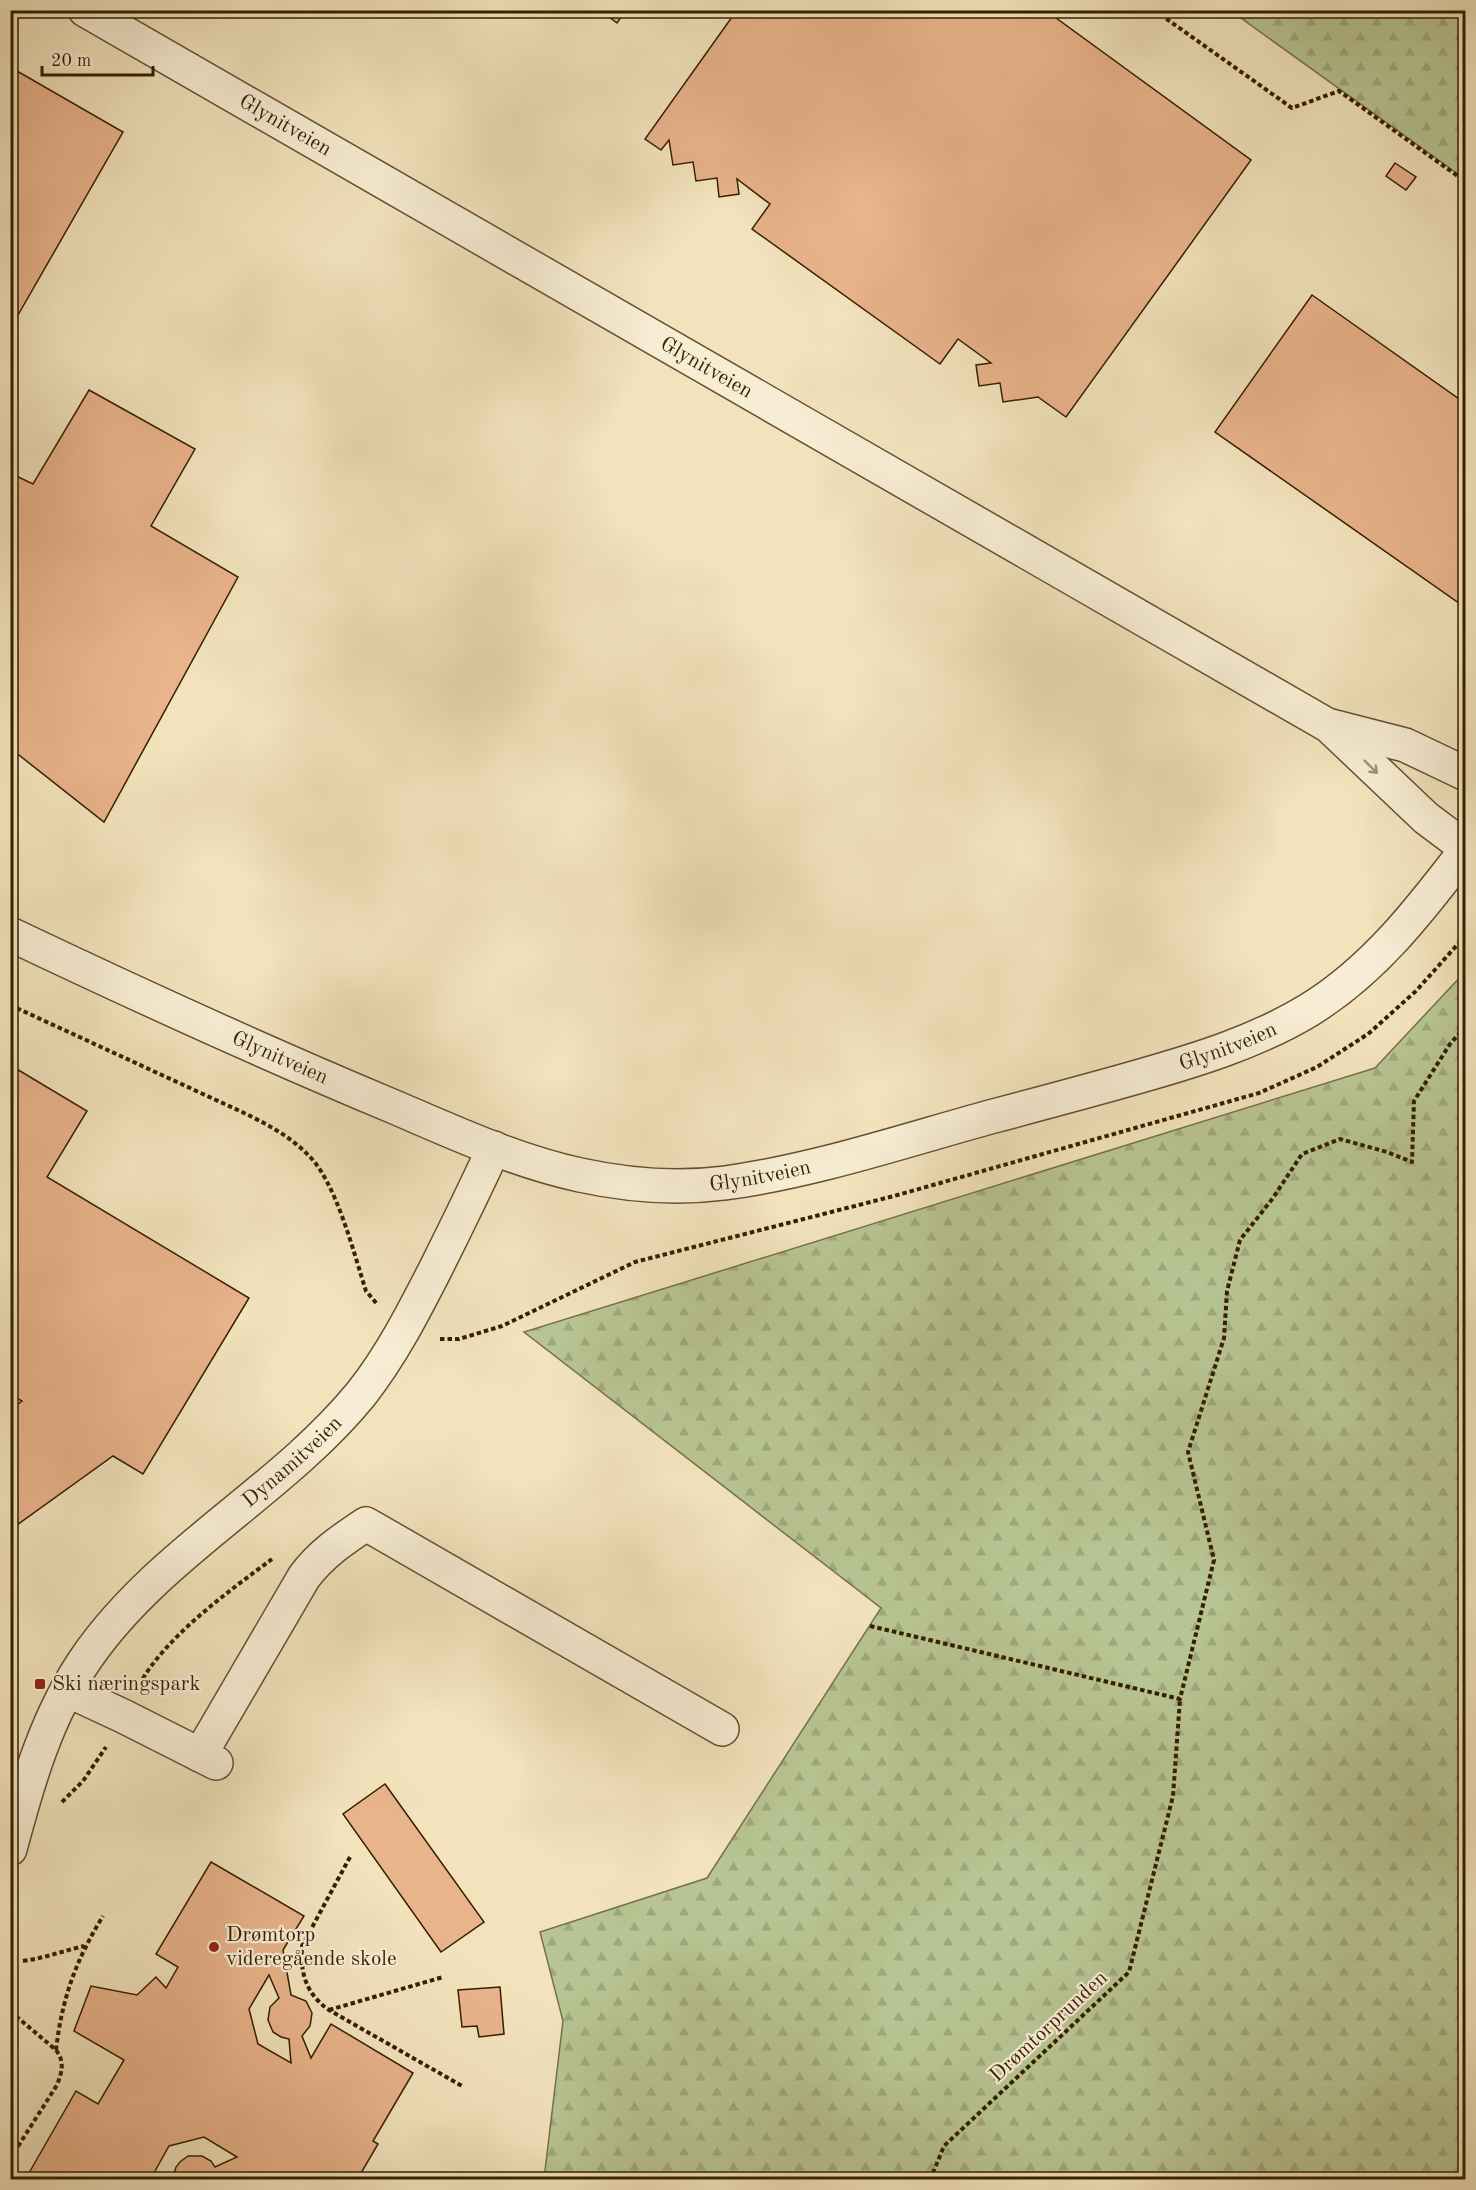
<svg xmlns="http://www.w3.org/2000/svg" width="1476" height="2190" font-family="'Old Standard TT',serif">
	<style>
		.forest { fill: url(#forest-firs); stroke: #76714a; stroke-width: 1.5 }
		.building { fill: #e9b38b; stroke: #351e00; stroke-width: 1.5; fill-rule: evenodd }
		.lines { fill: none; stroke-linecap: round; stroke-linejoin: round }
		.minor-casing { stroke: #644f2f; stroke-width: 36 }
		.path { stroke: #351e00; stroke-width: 4; stroke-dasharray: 4.5 3; stroke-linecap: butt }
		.minor { stroke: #f7edd4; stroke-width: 33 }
		.oneway { stroke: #a09075 }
		.poi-dot { fill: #8f2418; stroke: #f7edd4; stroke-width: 2 }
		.labels { text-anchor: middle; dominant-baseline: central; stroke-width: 4.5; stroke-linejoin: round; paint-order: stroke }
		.street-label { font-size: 21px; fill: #351e00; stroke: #f7edd4 }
		.poi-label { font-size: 21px; fill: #351e00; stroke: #f7edd4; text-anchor: start }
	</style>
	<defs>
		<pattern id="forest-firs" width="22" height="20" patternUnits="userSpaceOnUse" patternTransform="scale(1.5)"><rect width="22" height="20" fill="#b8c493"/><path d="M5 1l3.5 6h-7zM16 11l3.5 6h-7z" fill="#9fa87d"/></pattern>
	</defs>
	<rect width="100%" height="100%" fill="#f2e3bd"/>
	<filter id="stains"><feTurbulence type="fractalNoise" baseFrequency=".00333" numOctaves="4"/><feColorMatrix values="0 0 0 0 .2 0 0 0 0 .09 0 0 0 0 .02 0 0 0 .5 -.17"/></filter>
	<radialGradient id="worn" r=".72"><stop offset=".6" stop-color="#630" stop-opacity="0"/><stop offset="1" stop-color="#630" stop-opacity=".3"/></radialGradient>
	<!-- forest -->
	<g class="forest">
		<polygon points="1231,11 1465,11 1465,179"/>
		<polygon points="1465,972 1465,2179 544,2179 563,2021 540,1932 707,1878 881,1608 524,1332 1375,1068"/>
	</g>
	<!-- building -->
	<g class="building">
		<polygon points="600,10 626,10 617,23"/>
		<polygon points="737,10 1045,10 1251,160 1066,417 1038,397 1003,402 1000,383 979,386 976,365 991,363 958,339 940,364 752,229 770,204 737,179 739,194 719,197 717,178 696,181 693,162 673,165 669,140 661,150 645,139"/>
		<polygon points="10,67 123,132 10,329"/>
		<polygon points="1395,163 1416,177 1406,190 1386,176"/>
		<polygon points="1312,295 1466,404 1466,608 1215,432"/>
		<polygon points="89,390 195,449 151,526 238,577 104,822 10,748 10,477 12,474 33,484"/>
		<polygon points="10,1065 87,1111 47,1177 249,1298 143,1474 113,1456 10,1530 10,1410 22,1401 10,1394"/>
		<polygon points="385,1784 484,1922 441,1952 343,1814"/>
		<path d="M211,1862l93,54 -21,34 8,45 15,6 6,12 -2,13 -8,10 9,22 20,-34 82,49 -40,68 5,3 -21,36h-116l2,-5 -25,3v2h-60l15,-3 3,-10 4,-5 8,-6h14l9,5 4,6 22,-10 -33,-20 -35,9 -19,34h-125l51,-89 22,13 26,-44 -50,-29 17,-45 46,9 19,-18 10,11 12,-21 -22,-13zM269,1975l10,23 -9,9 -2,13 5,12 8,5 8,2 2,24 -33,-19 -9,-35z"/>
		<polygon points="500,1987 504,2034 479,2037 477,2026 462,2027 458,1990"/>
	</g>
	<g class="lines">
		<!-- minor casing -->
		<g class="minor-casing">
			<g id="minor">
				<path id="s1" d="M85,10l1244,716 97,92 40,30"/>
				<polyline points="1331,726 1405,745 1466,774"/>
				<path id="s2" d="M10,934c126,60 253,118 382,172 61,26 123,55 188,69 46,10 98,14 145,8 89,-12 178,-42 265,-66 49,-13 98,-26 147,-40 60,-17 119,-35 172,-67 65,-40 111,-100 157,-160"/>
				<polyline points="67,1690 123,1716 216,1763"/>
				<path d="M200,1755l104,-178c17,-23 38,-37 62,-53l356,205"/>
				<path id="s3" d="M10,1849c18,-68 37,-134 77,-192 73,-105 194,-165 274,-263 30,-38 52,-81 74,-124 20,-40 40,-81 59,-122"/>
			</g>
		</g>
		<!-- path -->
		<g class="path">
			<polyline points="1154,10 1292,108 1339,91 1466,182"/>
			<path d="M10,1005l232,107c23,11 48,24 66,43 28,26 46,99 58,136l11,13"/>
			<polyline points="440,1339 459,1339 502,1326 635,1262 894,1196 1259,1093 1317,1067 1368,1034 1416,991 1466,935"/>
			<polyline points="870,1626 1180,1699 1214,1560 1188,1452 1224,1338 1227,1291 1240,1240 1273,1198 1302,1154 1340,1139 1387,1152 1412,1162 1414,1101 1450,1044 1466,1026"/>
			<path d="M139,1685c27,-49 89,-93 133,-126"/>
			<polyline points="62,1802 83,1781 106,1747"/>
			<path d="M350,1857l-48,89c-2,27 4,48 27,64l133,76"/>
			<path d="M23,1961c22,-3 40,-10 61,-15"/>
			<polyline points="329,2010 443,1977"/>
			<path d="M56,2050c6,-52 20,-90 47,-134"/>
			<path d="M10,2159l47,-74c5,-13 8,-23 -1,-35l-45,-38"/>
			<polyline points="930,2180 944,2146 1129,1972 1173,1796 1180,1699"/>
		</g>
		<!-- minor -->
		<use href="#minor" class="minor"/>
	</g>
	<!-- one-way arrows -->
	<defs><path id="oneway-shaft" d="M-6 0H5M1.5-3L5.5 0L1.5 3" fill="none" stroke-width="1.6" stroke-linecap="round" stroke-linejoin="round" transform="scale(1.5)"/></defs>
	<use class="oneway" href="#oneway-shaft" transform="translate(1371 767) rotate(45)"/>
	<!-- markers -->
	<g class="poi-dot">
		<rect x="34" y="1678" width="12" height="12" rx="3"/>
		<circle cx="214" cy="1947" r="6"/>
	</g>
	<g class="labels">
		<!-- street labels -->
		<g class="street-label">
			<text stroke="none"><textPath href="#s1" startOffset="231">Glynitveien</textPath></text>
			<text stroke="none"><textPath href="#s1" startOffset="717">Glynitveien</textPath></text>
			<text stroke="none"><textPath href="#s2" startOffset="1287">Glynitveien</textPath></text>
			<text stroke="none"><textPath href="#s2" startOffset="297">Glynitveien</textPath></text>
			<text stroke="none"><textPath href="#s2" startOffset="801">Glynitveien</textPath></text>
			<text stroke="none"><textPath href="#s3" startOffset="492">Dynamitveien</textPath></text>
			<text transform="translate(1049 2027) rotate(-43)">Drømtorprunden</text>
		</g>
		<!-- poi labels -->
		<g class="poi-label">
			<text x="52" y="1684">Ski næringspark</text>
			<text x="226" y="1935">Drømtorp<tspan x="226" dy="24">videregående skole</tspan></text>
		</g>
	</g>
	<!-- margin -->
	<rect width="1476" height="2190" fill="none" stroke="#f2e3bd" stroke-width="36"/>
	<rect x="12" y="12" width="1452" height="2166" fill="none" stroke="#351e00" stroke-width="3"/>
	<rect x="18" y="18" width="1440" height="2154" fill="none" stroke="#351e00" stroke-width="1.5"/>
	<!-- scale -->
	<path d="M42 66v9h111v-9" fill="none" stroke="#351e00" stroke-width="3"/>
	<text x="51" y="66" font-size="18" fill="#351e00" stroke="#f7edd4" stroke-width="4.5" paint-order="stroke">20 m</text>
	<rect width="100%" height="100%" filter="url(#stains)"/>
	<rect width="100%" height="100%" fill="url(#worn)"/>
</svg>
